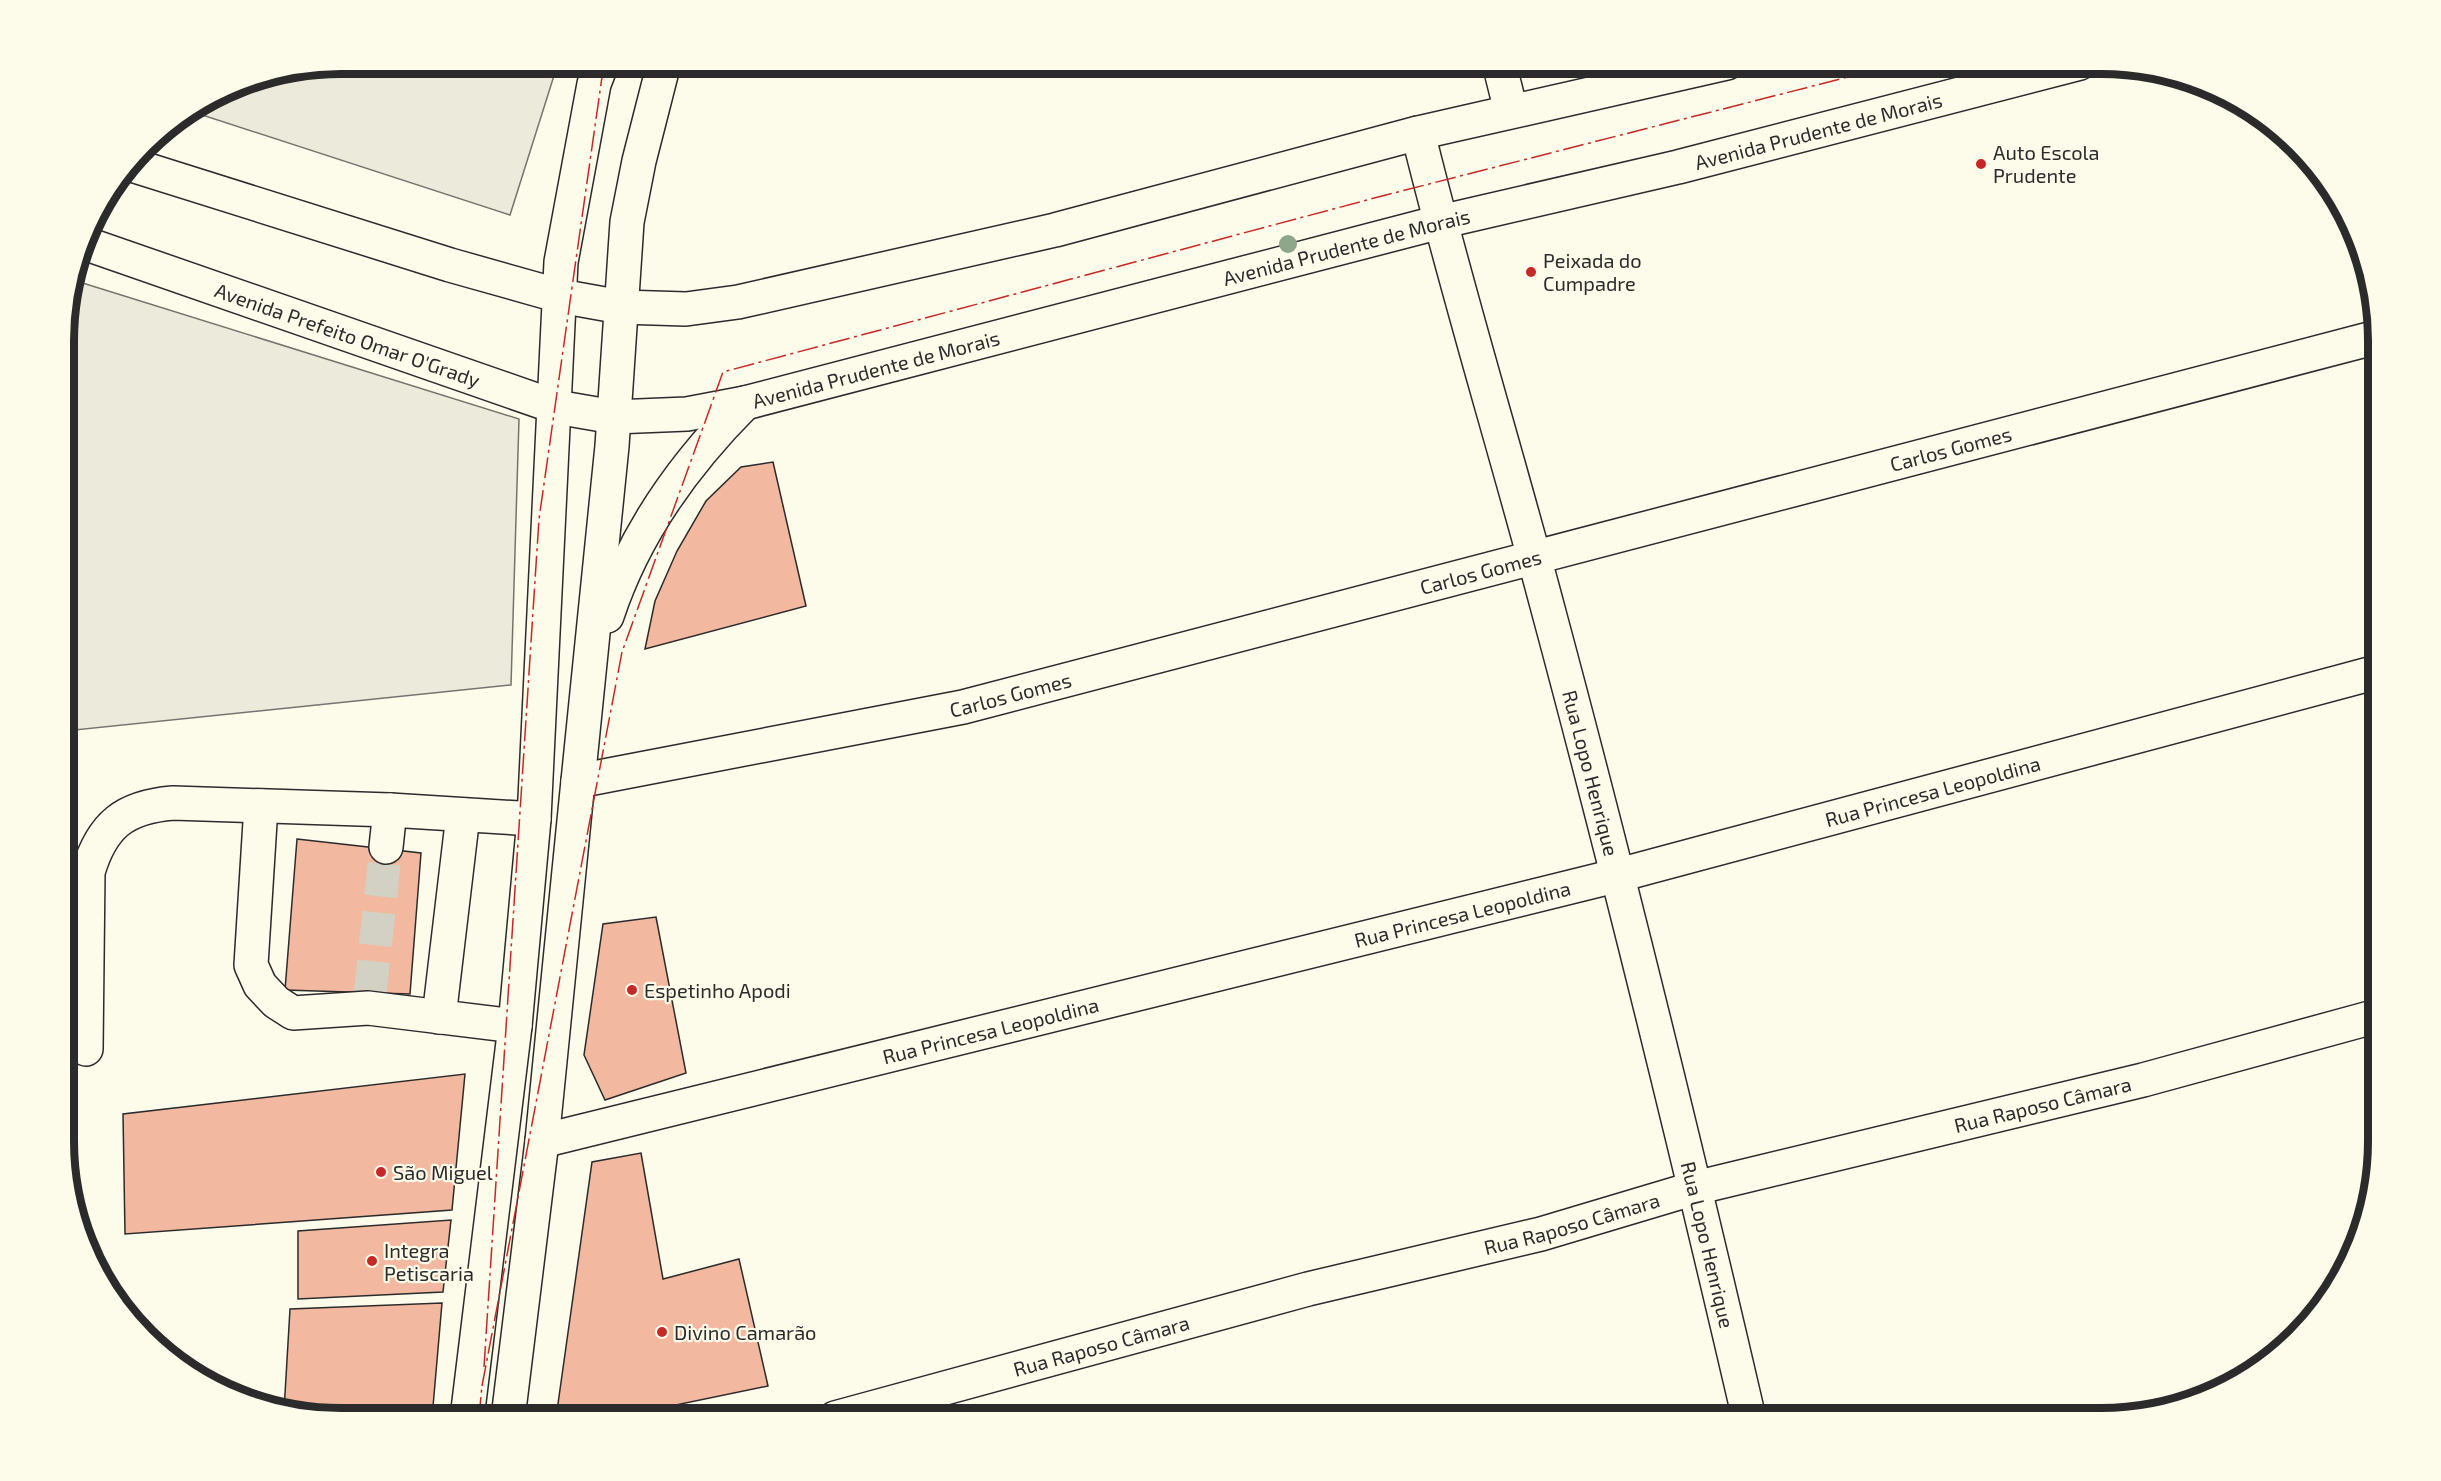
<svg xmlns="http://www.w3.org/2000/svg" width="2441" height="1481" font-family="'Exo 2',sans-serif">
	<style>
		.green { fill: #ecebdb; stroke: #74746e; stroke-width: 1.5 }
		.building { fill: #f2b8a0; stroke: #2b2b2b; stroke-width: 1.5 }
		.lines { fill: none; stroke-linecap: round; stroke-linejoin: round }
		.minor-tunnel { stroke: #d3d1c4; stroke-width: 33; stroke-dasharray: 33 16; stroke-linecap: butt }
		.minor-casing { stroke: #2b2b2b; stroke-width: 36 }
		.major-casing { stroke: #2b2b2b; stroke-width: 36 }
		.minor { stroke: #fdfbea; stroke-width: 33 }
		.major { stroke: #fdfbea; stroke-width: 33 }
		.power { stroke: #c62828; stroke-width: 1.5; stroke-dasharray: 21 4.5 3 4.5; stroke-linecap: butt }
		.tree { fill: #8ea78a }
		.poi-dot { fill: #c62828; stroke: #fdfbea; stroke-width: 2 }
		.labels { text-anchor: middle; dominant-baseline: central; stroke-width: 4.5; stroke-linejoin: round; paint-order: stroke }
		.street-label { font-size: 20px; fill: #2b2b2b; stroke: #fdfbea }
		.poi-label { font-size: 20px; fill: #2b2b2b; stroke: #fdfbea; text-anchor: start }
		.rim { fill: none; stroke: #2b2b2b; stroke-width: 8 }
	</style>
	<rect width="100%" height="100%" fill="#fdfbea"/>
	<!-- green -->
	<g class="green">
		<polygon points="340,63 558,63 510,215 190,111 235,84"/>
		<polygon points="73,280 519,419 511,685 65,731 65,304"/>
	</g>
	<!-- building -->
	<g class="building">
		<polygon points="773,462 806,606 645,649 655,601 677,551 706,501 741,467"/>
		<polygon points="297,839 421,853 410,994 285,990"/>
		<polygon points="656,917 686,1073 605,1100 584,1055 603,924"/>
		<polygon points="465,1074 452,1210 125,1234 123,1114"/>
		<polygon points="641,1153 663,1279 739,1259 768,1386 613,1418 556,1418 592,1162"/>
		<polygon points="451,1220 443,1292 298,1299 298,1231"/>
		<polygon points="442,1303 432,1418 340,1418 284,1411 290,1309"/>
	</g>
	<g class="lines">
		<!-- minor-tunnel -->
		<polyline class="minor-tunnel" points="370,994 386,847"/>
		<!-- minor casing -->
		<g class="minor-casing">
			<g id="minor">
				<polyline points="1499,63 1511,111"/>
				<path id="s1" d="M1418,133c39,160 88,317 130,476 72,268 138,538 201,809"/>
				<path id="s2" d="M578,781l385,-74 1414,-370"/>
				<polyline points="261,806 251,965 260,985 276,1002 293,1013 368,1008 515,1026"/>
				<polyline points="386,847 390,810"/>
				<polyline points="439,1017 463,815"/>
				<path d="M86,1049l2,-177c14,-47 36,-65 85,-69l217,7 144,9"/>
				<path id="s3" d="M542,1141l1077,-266 758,-203"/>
				<path id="s4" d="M835,1418l473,-129 233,-55 154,-46 448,-108 234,-64"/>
			</g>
		</g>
		<!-- major casing -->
		<g class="major-casing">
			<g id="major">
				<polyline points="132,165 450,265 560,296 621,307 686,309 738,302 1055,230 1418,133 1727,63"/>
				<path id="s5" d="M84,243l472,164 58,10 73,-3 58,-11 695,-181 238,-55 402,-104"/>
				<path d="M607,616c27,-83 77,-152 138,-213"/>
				<polyline points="467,1418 515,1026 534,819 561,262 594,84 602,63"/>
				<polyline points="508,1418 542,1141 578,781 612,446 627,222 639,161 664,63"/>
			</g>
		</g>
		<!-- minor -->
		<use href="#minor" class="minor"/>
		<!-- major -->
		<use href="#major" class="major"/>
		<!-- power -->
		<g class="power">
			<polyline points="484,1367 539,519 604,63"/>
			<polyline points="482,1386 622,652 723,372 1382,196 1903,63"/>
			<polyline points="479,1418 482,1385"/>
		</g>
	</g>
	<!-- trees -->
	<circle class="tree" cx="1288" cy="244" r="9"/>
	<!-- markers -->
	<g class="poi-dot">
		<circle cx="1981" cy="164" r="6"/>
		<circle cx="1531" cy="272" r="6"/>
		<circle cx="632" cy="990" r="6"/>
		<circle cx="381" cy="1172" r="6"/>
		<circle cx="372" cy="1261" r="6"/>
		<circle cx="662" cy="1332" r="6"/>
	</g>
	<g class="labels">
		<!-- street labels -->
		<g class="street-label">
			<text stroke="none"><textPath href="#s5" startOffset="1798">Avenida Prudente de Morais</textPath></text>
			<text stroke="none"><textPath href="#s5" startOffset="1312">Avenida Prudente de Morais</textPath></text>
			<text stroke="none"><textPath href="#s5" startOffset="279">Avenida Prefeito Omar O'Grady</textPath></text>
			<text stroke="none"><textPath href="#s5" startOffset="826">Avenida Prudente de Morais</textPath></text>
			<text stroke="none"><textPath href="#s2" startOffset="1413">Carlos Gomes</textPath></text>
			<text stroke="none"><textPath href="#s2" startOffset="927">Carlos Gomes</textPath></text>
			<text stroke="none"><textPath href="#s2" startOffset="441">Carlos Gomes</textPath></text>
			<text stroke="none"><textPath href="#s1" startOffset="663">Rua Lopo Henrique</textPath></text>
			<text stroke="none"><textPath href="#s3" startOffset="1434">Rua Princesa Leopoldina</textPath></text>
			<text stroke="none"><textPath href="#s3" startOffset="948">Rua Princesa Leopoldina</textPath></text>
			<text stroke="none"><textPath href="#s3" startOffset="462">Rua Princesa Leopoldina</textPath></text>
			<text stroke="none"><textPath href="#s4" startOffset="1248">Rua Raposo Câmara</textPath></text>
			<text stroke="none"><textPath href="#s4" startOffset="762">Rua Raposo Câmara</textPath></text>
			<text stroke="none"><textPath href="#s1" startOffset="1149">Rua Lopo Henrique</textPath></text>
			<text stroke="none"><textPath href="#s4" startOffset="276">Rua Raposo Câmara</textPath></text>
		</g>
		<!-- poi labels -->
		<g class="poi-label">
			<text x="1993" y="152">Auto Escola<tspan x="1993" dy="23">Prudente</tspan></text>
			<text x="1543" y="260">Peixada do<tspan x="1543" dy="23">Cumpadre</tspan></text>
			<text x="644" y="990">Espetinho Apodi</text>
			<text x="393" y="1172">São Miguel</text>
			<text x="384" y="1250">Integra<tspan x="384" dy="23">Petiscaria</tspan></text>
			<text x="674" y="1332">Divino Camarão</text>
		</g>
	</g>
	<!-- crop -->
	<path d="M0 0H2441V1481H0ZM341 74H2101A267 267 0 0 1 2368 341V1141A267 267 0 0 1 2101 1408H341A267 267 0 0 1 74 1141V341A267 267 0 0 1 341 74Z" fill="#fdfbea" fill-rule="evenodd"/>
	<path class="rim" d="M341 74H2101A267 267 0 0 1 2368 341V1141A267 267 0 0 1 2101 1408H341A267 267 0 0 1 74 1141V341A267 267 0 0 1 341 74Z"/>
</svg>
